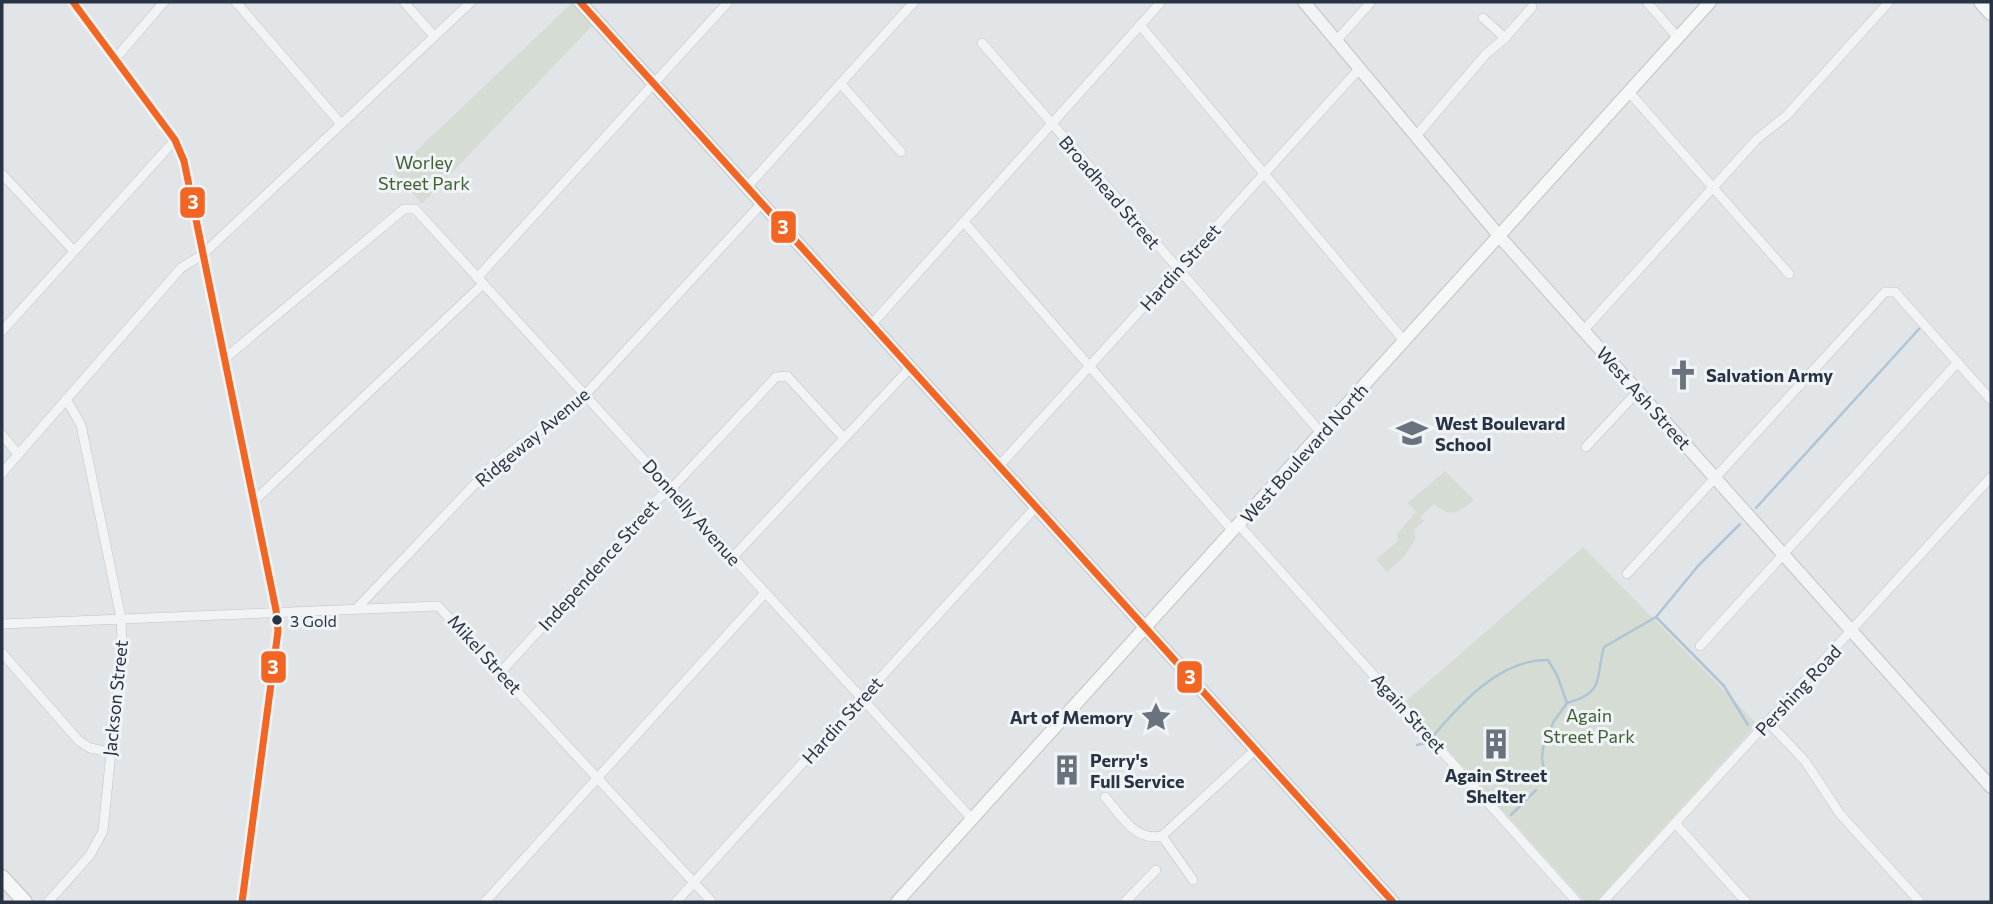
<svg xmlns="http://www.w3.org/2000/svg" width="1993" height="904" font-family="Commissioner,sans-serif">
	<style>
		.green { fill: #d4dcd3 }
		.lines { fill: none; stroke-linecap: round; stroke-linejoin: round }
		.stream { stroke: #afc4d5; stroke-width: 2.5 }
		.minor-casing { stroke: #c0c3c6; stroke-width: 10 }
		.tertiary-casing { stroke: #c0c3c6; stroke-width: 14 }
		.secondary-casing { stroke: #c0c3c6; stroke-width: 14 }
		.primary-casing { stroke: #bfc2c6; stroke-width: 16 }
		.minor { stroke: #f2f3f5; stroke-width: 9 }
		.tertiary { stroke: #f2f3f5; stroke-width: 12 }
		.secondary { stroke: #f6f7f7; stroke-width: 12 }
		.primary { stroke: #f6f7f7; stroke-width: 14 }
		.bus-1-casing { stroke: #f0f4f7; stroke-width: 12 }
		.bus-1 { stroke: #f26522; stroke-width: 7 }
		.bus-dot { fill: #283443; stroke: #f0f4f7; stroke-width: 2.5 }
		.labels { text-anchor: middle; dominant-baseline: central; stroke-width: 6; stroke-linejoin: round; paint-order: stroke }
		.bus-label { font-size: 16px; fill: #283443; stroke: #f0f4f7; text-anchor: start }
		.park-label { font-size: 18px; fill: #406034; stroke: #f0f4f7 }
		.street-label { font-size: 18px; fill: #283443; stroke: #f0f4f7 }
		.poi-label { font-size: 18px; font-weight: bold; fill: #283443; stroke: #f0f4f7; text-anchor: start }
		.line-badge { stroke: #f0f4f7; stroke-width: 2.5 }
		.badge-label { font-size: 19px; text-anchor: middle; font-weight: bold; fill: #fff }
	</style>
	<rect width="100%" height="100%" fill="#e2e5e8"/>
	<!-- green -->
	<g class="green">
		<polygon points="572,3 592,26 422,204 394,172"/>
		<path d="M1445,471l29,29c-15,13 -25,18 -40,4l-14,13 4,4 -10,9 2,8 -13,20 -16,14 -11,-13 22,-18 -1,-7 19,-22 -8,-9z"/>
		<polygon points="1583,547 1757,724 1596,902 1585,902 1405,702"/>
	</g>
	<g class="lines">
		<!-- stream -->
		<g class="stream">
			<polyline points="1756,508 1919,329"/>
			<polyline points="1740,524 1698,566 1656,617 1724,686 1748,725"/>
			<path d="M1434,735c28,-33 67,-76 114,-75l9,15 10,28"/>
			<polyline points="1417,745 1425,743"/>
			<path d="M1546,780l-4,-21 1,-11 11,-27 13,-18c38,-10 28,-24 37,-56l52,-30"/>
			<polyline points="1511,815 1536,790"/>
		</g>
		<!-- minor casing -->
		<g class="minor-casing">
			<g id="minor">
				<polyline points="73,2 175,140 184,161 276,610 278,631 242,902"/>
				<polyline points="236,2 341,124"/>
				<polyline points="404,2 434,36"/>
				<polyline points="1647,2 1678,38"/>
				<polyline points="1140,25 1405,342"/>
				<polyline points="1505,38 1532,7"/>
				<polyline points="1336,41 1371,2"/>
				<polyline points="982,43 1322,434"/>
				<polyline points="115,59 164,2"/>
				<polyline points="841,84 901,152"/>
				<polyline points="1629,92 1789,274"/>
				<polyline points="1416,136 1486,54 1505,38 1483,18"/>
				<polyline points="2,174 74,251"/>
				<polyline points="747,187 914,2"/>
				<polyline points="964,222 1233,531"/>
				<polyline points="477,278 728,2"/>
				<polyline points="871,325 1161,2"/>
				<polyline points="2,331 175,140"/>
				<polyline points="1583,331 1757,139 1786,116 1889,2"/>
				<polyline points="224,359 404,209 415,209 972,819"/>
				<polyline points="2,435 18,454"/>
				<polyline points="1586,447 1638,391"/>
				<polyline points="999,466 1360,68"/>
				<polyline points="2,473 181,268 202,255 471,2"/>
				<polyline points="254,501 483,284"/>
				<polyline points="1239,525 1577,902"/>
				<polyline points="733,557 910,368"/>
				<polyline points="1627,574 1885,292 1895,292 1991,400"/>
				<polyline points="358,607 490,468 584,396 762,203"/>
				<polyline points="2,624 438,606 712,902"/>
				<polyline points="1700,646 1958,362"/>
				<polyline points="2,653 79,741 90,748 109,752"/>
				<polyline points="501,672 660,497 671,489 776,377 787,376 844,438"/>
				<polyline points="1768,722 1805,761 1840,814 1920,902"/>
				<path d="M1105,797c16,18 30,45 57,39l31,44"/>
				<polyline points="1675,823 1746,902"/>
				<polyline points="1162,836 1255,750"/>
				<polyline points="48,902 90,855 103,831 122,644 121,618 81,425 66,399"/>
				<polyline points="485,902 765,593"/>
				<polyline points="676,902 1036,507"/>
				<polyline points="1125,902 1156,870"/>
				<polyline points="1603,902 1991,477"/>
			</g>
		</g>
		<!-- tertiary casing -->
		<g class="tertiary-casing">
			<g id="tertiary">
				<polyline points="580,2 1393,902"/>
				<polyline points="1304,2 1500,237 1991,787"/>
			</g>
		</g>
		<!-- secondary casing -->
		<g class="secondary-casing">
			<polyline id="secondary" points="897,902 1710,2"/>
		</g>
		<!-- primary casing -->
		<g class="primary-casing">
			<g id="primary">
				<polyline points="1981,2 1991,13"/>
				<polyline points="2,877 25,902"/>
			</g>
		</g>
		<!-- minor -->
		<use href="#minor" class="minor"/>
		<!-- tertiary -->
		<use href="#tertiary" class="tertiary"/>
		<!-- secondary -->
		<use href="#secondary" class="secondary"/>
		<!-- primary -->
		<use href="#primary" class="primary"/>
		<!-- bus-1 casing -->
		<g class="bus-1-casing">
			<g id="bus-1">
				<polyline points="73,2 175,140 184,161 276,610 278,631 242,902"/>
				<polyline points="580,2 1393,902"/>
			</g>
		</g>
		<!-- bus-1 -->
		<use href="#bus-1" class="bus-1"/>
	</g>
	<!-- icons -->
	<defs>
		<g id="church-bare" transform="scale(2.415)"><path d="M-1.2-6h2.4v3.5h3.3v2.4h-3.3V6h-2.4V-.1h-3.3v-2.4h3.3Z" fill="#69727d" stroke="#f0f4f7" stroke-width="2.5" paint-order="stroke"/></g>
		<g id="school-bare" transform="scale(2.415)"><path d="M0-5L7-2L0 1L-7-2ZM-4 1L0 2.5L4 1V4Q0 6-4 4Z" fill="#69727d" stroke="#f0f4f7" stroke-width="2.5" paint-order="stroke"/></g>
		<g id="sight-bare" transform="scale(2.415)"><path d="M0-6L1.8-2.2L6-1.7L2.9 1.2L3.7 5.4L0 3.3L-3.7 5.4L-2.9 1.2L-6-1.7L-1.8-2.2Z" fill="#69727d" stroke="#f0f4f7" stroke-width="2.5" paint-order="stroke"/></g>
		<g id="building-bare" transform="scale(2.415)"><path d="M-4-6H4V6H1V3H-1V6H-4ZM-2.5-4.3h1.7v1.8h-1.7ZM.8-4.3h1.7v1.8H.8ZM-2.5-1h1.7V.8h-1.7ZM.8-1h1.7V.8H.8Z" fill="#69727d" stroke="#f0f4f7" stroke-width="2.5" paint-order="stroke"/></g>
	</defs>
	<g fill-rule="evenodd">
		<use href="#church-bare" x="1683" y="375"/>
		<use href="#school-bare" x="1412" y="433"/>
		<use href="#sight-bare" x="1156" y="717"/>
		<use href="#building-bare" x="1496" y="744"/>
		<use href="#building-bare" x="1067" y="770"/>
	</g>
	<!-- markers -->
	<circle class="bus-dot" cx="277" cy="620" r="6"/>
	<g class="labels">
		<!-- bus labels -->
		<g class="bus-label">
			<text x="290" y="620">3 Gold</text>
		</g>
		<!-- park labels -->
		<g class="park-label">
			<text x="424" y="162">Worley<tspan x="424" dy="21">Street Park</tspan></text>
			<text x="1589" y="715">Again<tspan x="1589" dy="21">Street Park</tspan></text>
		</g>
		<!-- street labels -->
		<g class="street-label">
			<text transform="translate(1110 192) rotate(49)">Broadhead Street</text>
			<text transform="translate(1180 267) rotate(-48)">Hardin Street</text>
			<text transform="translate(1644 398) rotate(48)">West Ash Street</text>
			<text transform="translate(532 437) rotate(-40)">Ridgeway Avenue</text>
			<text transform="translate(1304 453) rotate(-48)">West Boulevard North</text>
			<text transform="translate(692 512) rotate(48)">Donnelly Avenue</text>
			<text transform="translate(598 565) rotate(-48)">Independence Street</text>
			<text transform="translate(485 654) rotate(48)">Mikel Street</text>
			<text transform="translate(1798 690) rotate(-47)">Pershing Road</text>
			<text transform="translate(115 698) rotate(-84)">Jackson Street</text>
			<text transform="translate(1409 713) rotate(48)">Again Street</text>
			<text transform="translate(842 720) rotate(-48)">Hardin Street</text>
		</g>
		<!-- poi labels -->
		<g class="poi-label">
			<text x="1706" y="375">Salvation Army</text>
			<text x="1435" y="423">West Boulevard<tspan x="1435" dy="21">School</tspan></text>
			<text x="1133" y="717" text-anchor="end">Art of Memory</text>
			<text x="1090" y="760">Perry's<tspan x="1090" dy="21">Full Service</tspan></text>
			<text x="1496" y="775" text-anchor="middle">Again Street<tspan x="1496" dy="21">Shelter</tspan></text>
		</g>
	</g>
	<g class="line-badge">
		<rect x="179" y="186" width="27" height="33" rx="7" fill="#f26522"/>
		<rect x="770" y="210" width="27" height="34" rx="7" fill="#f26522"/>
		<rect x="260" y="650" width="27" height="34" rx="7" fill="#f26522"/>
		<rect x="1176" y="660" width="27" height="34" rx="7" fill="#f26522"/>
	</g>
	<g class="badge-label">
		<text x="193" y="209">3</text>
		<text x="783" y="234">3</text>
		<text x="273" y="674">3</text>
		<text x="1190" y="684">3</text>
	</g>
	<!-- border -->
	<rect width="1993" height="904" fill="none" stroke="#283443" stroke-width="7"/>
</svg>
